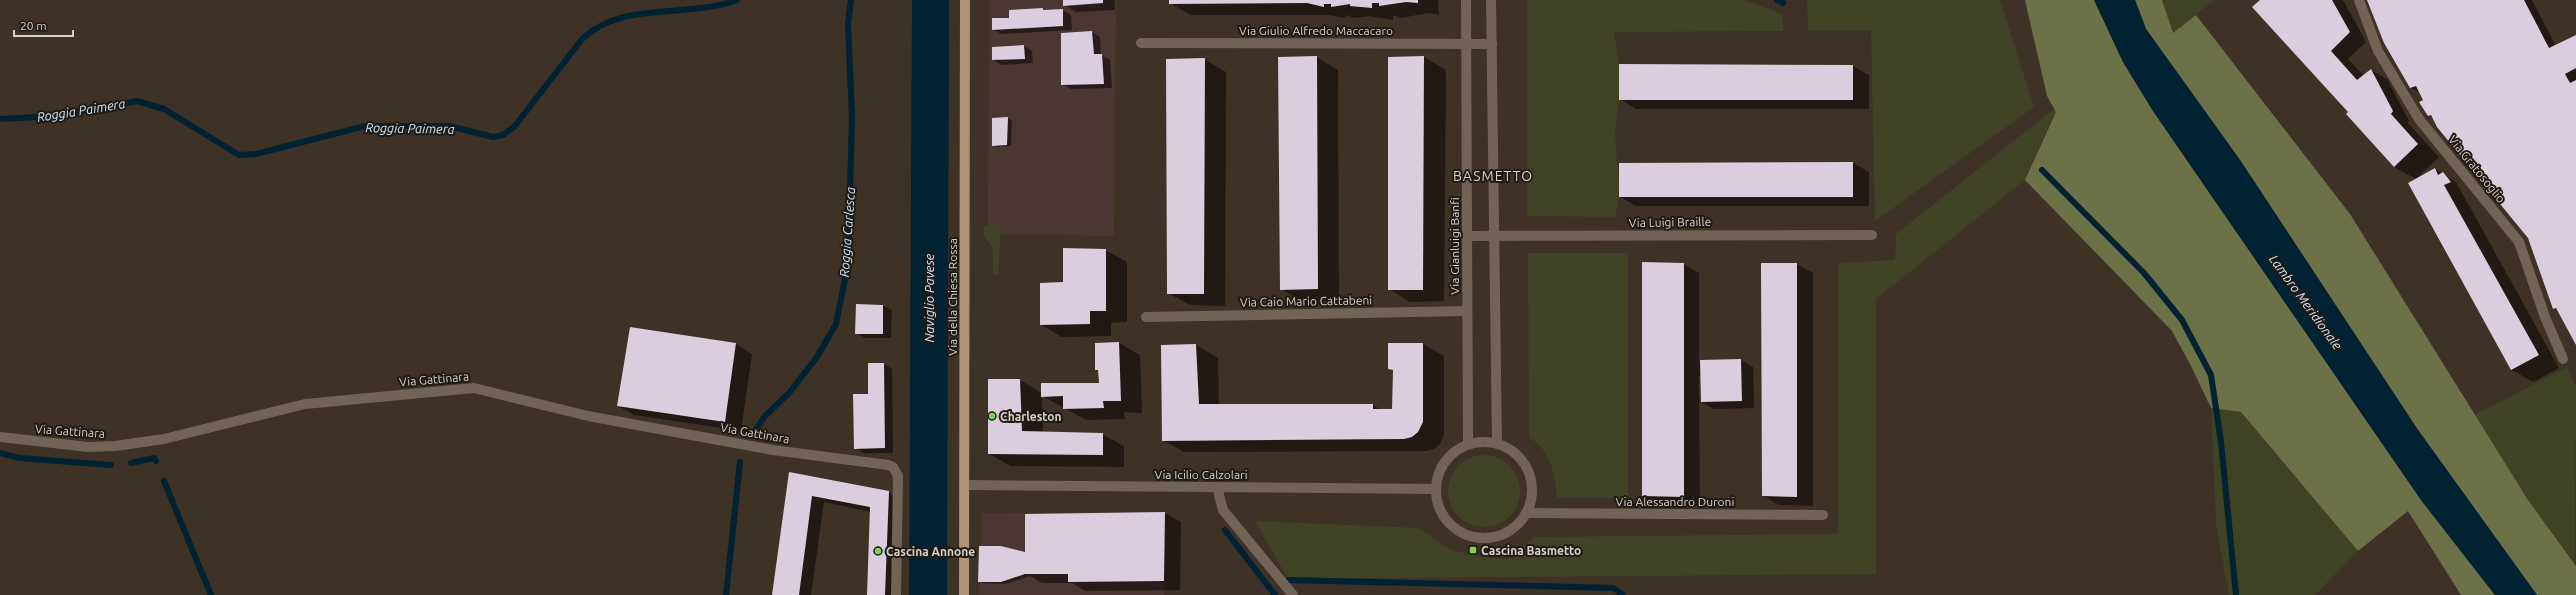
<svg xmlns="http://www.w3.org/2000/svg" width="2576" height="595" font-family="Ubuntu,sans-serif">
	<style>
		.commercial { fill: #4a3632 }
		.green { fill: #3f4323 }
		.forest { fill: #6c7147 }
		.water { fill: #012232 }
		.shadow { fill: #0007 }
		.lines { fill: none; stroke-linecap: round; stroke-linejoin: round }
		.stream { stroke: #012232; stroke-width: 6 }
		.building { fill: #dacdde }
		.minor { stroke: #726357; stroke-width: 10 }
		.major { stroke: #af9177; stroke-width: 10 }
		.poi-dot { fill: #80d051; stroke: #201a15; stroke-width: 1.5 }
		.labels { text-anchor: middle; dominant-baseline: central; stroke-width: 4; stroke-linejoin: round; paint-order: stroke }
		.street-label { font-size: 12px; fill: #d8d0c9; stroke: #201a15 }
		.poi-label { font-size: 12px; font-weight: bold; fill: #d8d0c9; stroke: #201a15; text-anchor: start }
		.water-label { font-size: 13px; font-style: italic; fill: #cbe6f6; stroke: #201a15 }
		.quarter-label { font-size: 14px; letter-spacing: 1px; fill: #d8d0c9; stroke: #201a15 }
	</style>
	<rect width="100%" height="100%" fill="#3e3126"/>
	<!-- commercial -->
	<g class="commercial">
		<polygon points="989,0 1116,0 1114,236 988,234"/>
		<polygon points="1165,512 1164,595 979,595 982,513"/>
	</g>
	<!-- green -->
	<g class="green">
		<polygon points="1527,0 1744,0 1782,14 1783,31 1614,32 1619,64 1619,100 1615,131 1619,197 1615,217 1527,216"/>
		<polygon points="1807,0 2000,0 2034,107 1875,221 1871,30 1808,30"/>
		<polygon points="2162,0 2214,0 2173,33"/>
		<polygon points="2054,109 2056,111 2025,180 1876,299 1876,574 1288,579 1255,521 1419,528 1449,549 1474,556 1507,559 1534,537 1838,534 1838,263 1895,260 1896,234"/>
		<polygon points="984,226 1001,226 998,274 993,275 993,249 984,236"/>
		<path d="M1528,253h100v245h-71c-1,-21 -7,-50 -28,-60z"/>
		<polygon points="2567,367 2576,387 2575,564 2528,500 2474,415"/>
		<polygon points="2211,408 2241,412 2358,551 2315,595 2229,595 2216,525"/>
		<circle cx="1484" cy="491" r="36"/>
	</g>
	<!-- forest -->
	<g class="forest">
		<polygon points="2025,0 2094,0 2123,62 2153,111 2421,500 2495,595 2461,595 2408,511 2358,551 2241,412 2211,408 2191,366 2172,331 2025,180 2056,112 2047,96"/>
		<polygon points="2135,0 2162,0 2173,33 2196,15 2350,214 2528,500 2576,566 2576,595 2537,595 2418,430 2240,160 2146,29"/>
	</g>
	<!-- water -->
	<g class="water">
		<polygon points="912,0 949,0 947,595 909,595"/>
		<polygon points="2094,0 2135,0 2146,29 2240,160 2418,430 2537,595 2495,595 2421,500 2153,111 2123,62"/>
	</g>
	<!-- shadow -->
	<g class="shadow">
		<polygon points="1064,0 1115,0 1115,10 1076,12 1064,5"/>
		<polygon points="1170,0 1438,0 1439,15 1428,13 1401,18 1393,15 1393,20 1369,16 1354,18 1346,15 1345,18 1329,15 1191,15 1170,3"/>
		<polygon points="2261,0 2343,0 2366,42 2348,59 2364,76 2371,70 2387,79 2409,121 2407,122 2439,157 2416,179 2394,167 2348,114 2350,113"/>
		<polygon points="2369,0 2532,0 2556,46 2576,36 2576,343 2558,310 2554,308 2529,238 2434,118 2428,115 2421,93 2411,88 2385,42"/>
		<polygon points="1062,10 1071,15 1072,30 1001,34 993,29 1010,19"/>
		<polygon points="1092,32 1100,37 1101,55 1110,60 1112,88 1071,89 1062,84"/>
		<polygon points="1024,46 1032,51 1033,63 1002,65 993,60"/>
		<polygon points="1317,57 1338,70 1339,301 1302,301 1281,289"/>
		<polygon points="1424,57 1446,70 1444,301 1410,302 1389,289 1389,58"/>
		<polygon points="1204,59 1226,72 1225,306 1190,305 1168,293"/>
		<polygon points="1853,66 1869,75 1869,109 1636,109 1620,99"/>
		<polygon points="1008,118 1012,121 1011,146 997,147 993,145"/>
		<polygon points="1853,163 1869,172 1869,206 1636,206 1620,197 1620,164"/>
		<polygon points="2435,169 2456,182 2559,368 2533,382 2512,370 2409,184"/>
		<polygon points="1105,250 1127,262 1127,322 1111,323 1111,336 1062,337 1041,325 1064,283"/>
		<polygon points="1683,264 1699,273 1699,361 1741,360 1753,367 1754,408 1714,409 1702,402 1701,376 1699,376 1700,505 1659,505 1643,496"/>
		<polygon points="1762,264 1797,264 1813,273 1813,506 1779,505 1763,496"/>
		<polygon points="857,305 883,306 892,310 891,338 865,338 856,333"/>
		<polygon points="631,328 736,344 752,354 741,431 634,415 618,406"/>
		<polygon points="1119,343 1140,355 1142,413 1124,412 1125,419 1086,420 1042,396 1043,433 1102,434 1124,446 1124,467 1011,466 989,454 989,380 1020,380 1042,393 1100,384 1099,371 1096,369"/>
		<polygon points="1423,344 1444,356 1444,435 1440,444 1434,449 1426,451 1184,452 1163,440 1162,346 1196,345 1218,358 1219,405 1373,405 1381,410 1393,409 1394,371 1389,368"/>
		<polygon points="884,364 892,369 893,453 863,453 855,448 869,395"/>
		<polygon points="790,474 889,492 901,499 898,595 868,595 871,512 824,502 811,595 773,595"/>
		<polygon points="1165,513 1181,522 1180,590 1085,591 1072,583 1042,583 1030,576 1006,584 983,583 979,581 1024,553"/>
	</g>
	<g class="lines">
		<!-- stream -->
		<g class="stream">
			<polyline points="1777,0 1783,3"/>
			<path d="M0,119l56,-3 81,-15 27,8 75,46 17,-1 109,-28h84l44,11 10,-2 11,-8 69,-89c42,-38 104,-19 154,-38"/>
			<polyline points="2042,170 2144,273 2182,320 2211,375 2221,442 2236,595"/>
			<polyline points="752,435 765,416 789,393 817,357 836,324 848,264 852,117 848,24 851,0"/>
			<polyline points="0,453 19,458 111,465"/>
			<polyline points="131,463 154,458 156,461"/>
			<polyline points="164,481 211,595"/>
			<polyline points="1225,530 1275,595"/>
			<polyline points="1288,580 1614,588 1623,595"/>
			<polyline points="726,595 740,462"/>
		</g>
	</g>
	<!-- building -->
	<g class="building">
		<polygon points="1063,0 1103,0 1103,3 1063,6"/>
		<polygon points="1169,0 1418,0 1418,3 1406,2 1379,6 1379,3 1372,3 1372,8 1350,6 1350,4 1331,7 1331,4 1324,4 1324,7 1307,3 1169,4"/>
		<polygon points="2260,0 2332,0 2350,32 2331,51 2357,80 2371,69 2393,111 2391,114 2418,144 2394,167 2346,114 2348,112 2252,7"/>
		<polygon points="2367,0 2524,0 2549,48 2576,35 2576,68 2565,74 2570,83 2576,80 2576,345 2556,308 2553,309 2528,238 2437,127 2431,115 2428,116 2426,113 2419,102 2423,100 2416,86 2410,88 2384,43"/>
		<polygon points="1043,8 1043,10 1063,9 1063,26 992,30 992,18 1009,18 1009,10"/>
		<polygon points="1092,31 1094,54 1102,54 1104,84 1061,85 1061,33"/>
		<polygon points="1024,45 1025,59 992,60 992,47"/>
		<polygon points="1317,56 1318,289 1280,290 1278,57"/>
		<polygon points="1424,56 1423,290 1388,290 1388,57"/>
		<polygon points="1205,58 1204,294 1167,294 1166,59"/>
		<polygon points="1619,64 1853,65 1853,100 1619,100"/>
		<polygon points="1008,117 1007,145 992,146 992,118"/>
		<polygon points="1853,162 1853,197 1619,197 1619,163"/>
		<polygon points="2435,168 2438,175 2443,172 2451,182 2444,185 2539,355 2511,370 2408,183"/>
		<polygon points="1063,248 1106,249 1106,311 1090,311 1090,324 1040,325 1040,283 1063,282"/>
		<polygon points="1642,262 1684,263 1684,497 1642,496"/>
		<polygon points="1761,263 1797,263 1797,497 1762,496"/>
		<polygon points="856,304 883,305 883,334 855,334"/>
		<polygon points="630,327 736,343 725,422 617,406"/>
		<polygon points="1119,342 1121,401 1103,401 1104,408 1063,409 1063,396 1041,397 1041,383 1099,383 1098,370 1095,370 1095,343"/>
		<polygon points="1388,343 1423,343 1423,422 1418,432 1412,437 1404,439 1162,441 1161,345 1196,344 1199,404 1373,404 1373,409 1392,409 1393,370 1388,369"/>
		<polygon points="1741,359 1742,401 1701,402 1700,360"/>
		<polygon points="868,363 884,363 885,448 854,449 853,394 868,394"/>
		<polygon points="988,379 1020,379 1022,431 1103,433 1103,455 988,454"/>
		<polygon points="789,472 889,491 885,595 867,595 870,507 812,496 799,595 772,595"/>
		<polygon points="1165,512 1164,581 1068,582 1068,574 1025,574 1001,582 978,582 979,546 1001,546 1025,552 1025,514"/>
	</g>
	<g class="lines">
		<!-- minor -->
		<g class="minor">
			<polyline points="1466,0 1468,444"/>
			<polyline points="1491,0 1497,443"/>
			<polyline points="2359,0 2378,51 2419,119 2519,242 2545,317 2563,359"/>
			<polyline points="1141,43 1492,44"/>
			<polyline points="1467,236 1872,235"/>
			<polyline points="1146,317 1467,311"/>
			<polyline points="0,437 88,447 115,446 164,439 305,404 474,388 588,416 773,450 888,465 893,467 898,476 896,595"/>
			<circle cx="1484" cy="490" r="48"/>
			<polyline points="965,485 1436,489"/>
			<polyline points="1217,487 1223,510 1293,595"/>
			<polyline points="1526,513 1823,515"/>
		</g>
		<!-- major -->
		<polyline class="major" points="964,595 965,0"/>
	</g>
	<!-- markers -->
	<g class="poi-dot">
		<circle cx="992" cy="416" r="4"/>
		<rect x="1469" y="546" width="8" height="8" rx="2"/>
		<circle cx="878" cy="551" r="4"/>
	</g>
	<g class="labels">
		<!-- street labels -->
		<g class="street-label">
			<text x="1316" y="30">Via Giulio Alfredo Maccacaro</text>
			<text transform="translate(2477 169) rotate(51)">Via Gratosoglio</text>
			<text transform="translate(1670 222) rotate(-1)">Via Luigi Braille</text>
			<text transform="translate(1454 246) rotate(-90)">Via Gianluigi Banfi</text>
			<text transform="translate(952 297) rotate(-90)">Via della Chiesa Rossa</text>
			<text transform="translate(1306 301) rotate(-1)">Via Caio Mario Cattabeni</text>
			<text transform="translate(434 379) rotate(-5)">Via Gattinara</text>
			<text transform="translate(70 431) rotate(4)">Via Gattinara</text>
			<text transform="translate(755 433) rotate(10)">Via Gattinara</text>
			<text x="1201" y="474">Via Icilio Calzolari</text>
			<text x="1675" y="501">Via Alessandro Duroni</text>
		</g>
		<!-- poi labels -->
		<g class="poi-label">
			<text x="1000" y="416">Charleston</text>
			<text x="1481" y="550">Cascina Basmetto</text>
			<text x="886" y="551">Cascina Annone</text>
		</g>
		<!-- water labels -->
		<g class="water-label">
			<text transform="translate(81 110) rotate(-9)">Roggia Paimera</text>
			<text transform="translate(410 128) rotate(1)">Roggia Paimera</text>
			<text transform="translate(847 232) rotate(-86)">Roggia Carlesca</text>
			<text transform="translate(929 298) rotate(-90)">Naviglio Pavese</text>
			<text transform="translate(2306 302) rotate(54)">Lambro Meridionale</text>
		</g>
		<!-- quarter labels -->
		<g class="quarter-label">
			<text x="1493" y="176">BASMETTO</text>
		</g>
	</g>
	<!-- scale -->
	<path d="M14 30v6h59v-6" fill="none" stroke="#d8d0c9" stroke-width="2"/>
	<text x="20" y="30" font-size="12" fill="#d8d0c9" stroke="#201a15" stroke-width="3" paint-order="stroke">20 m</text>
</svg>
